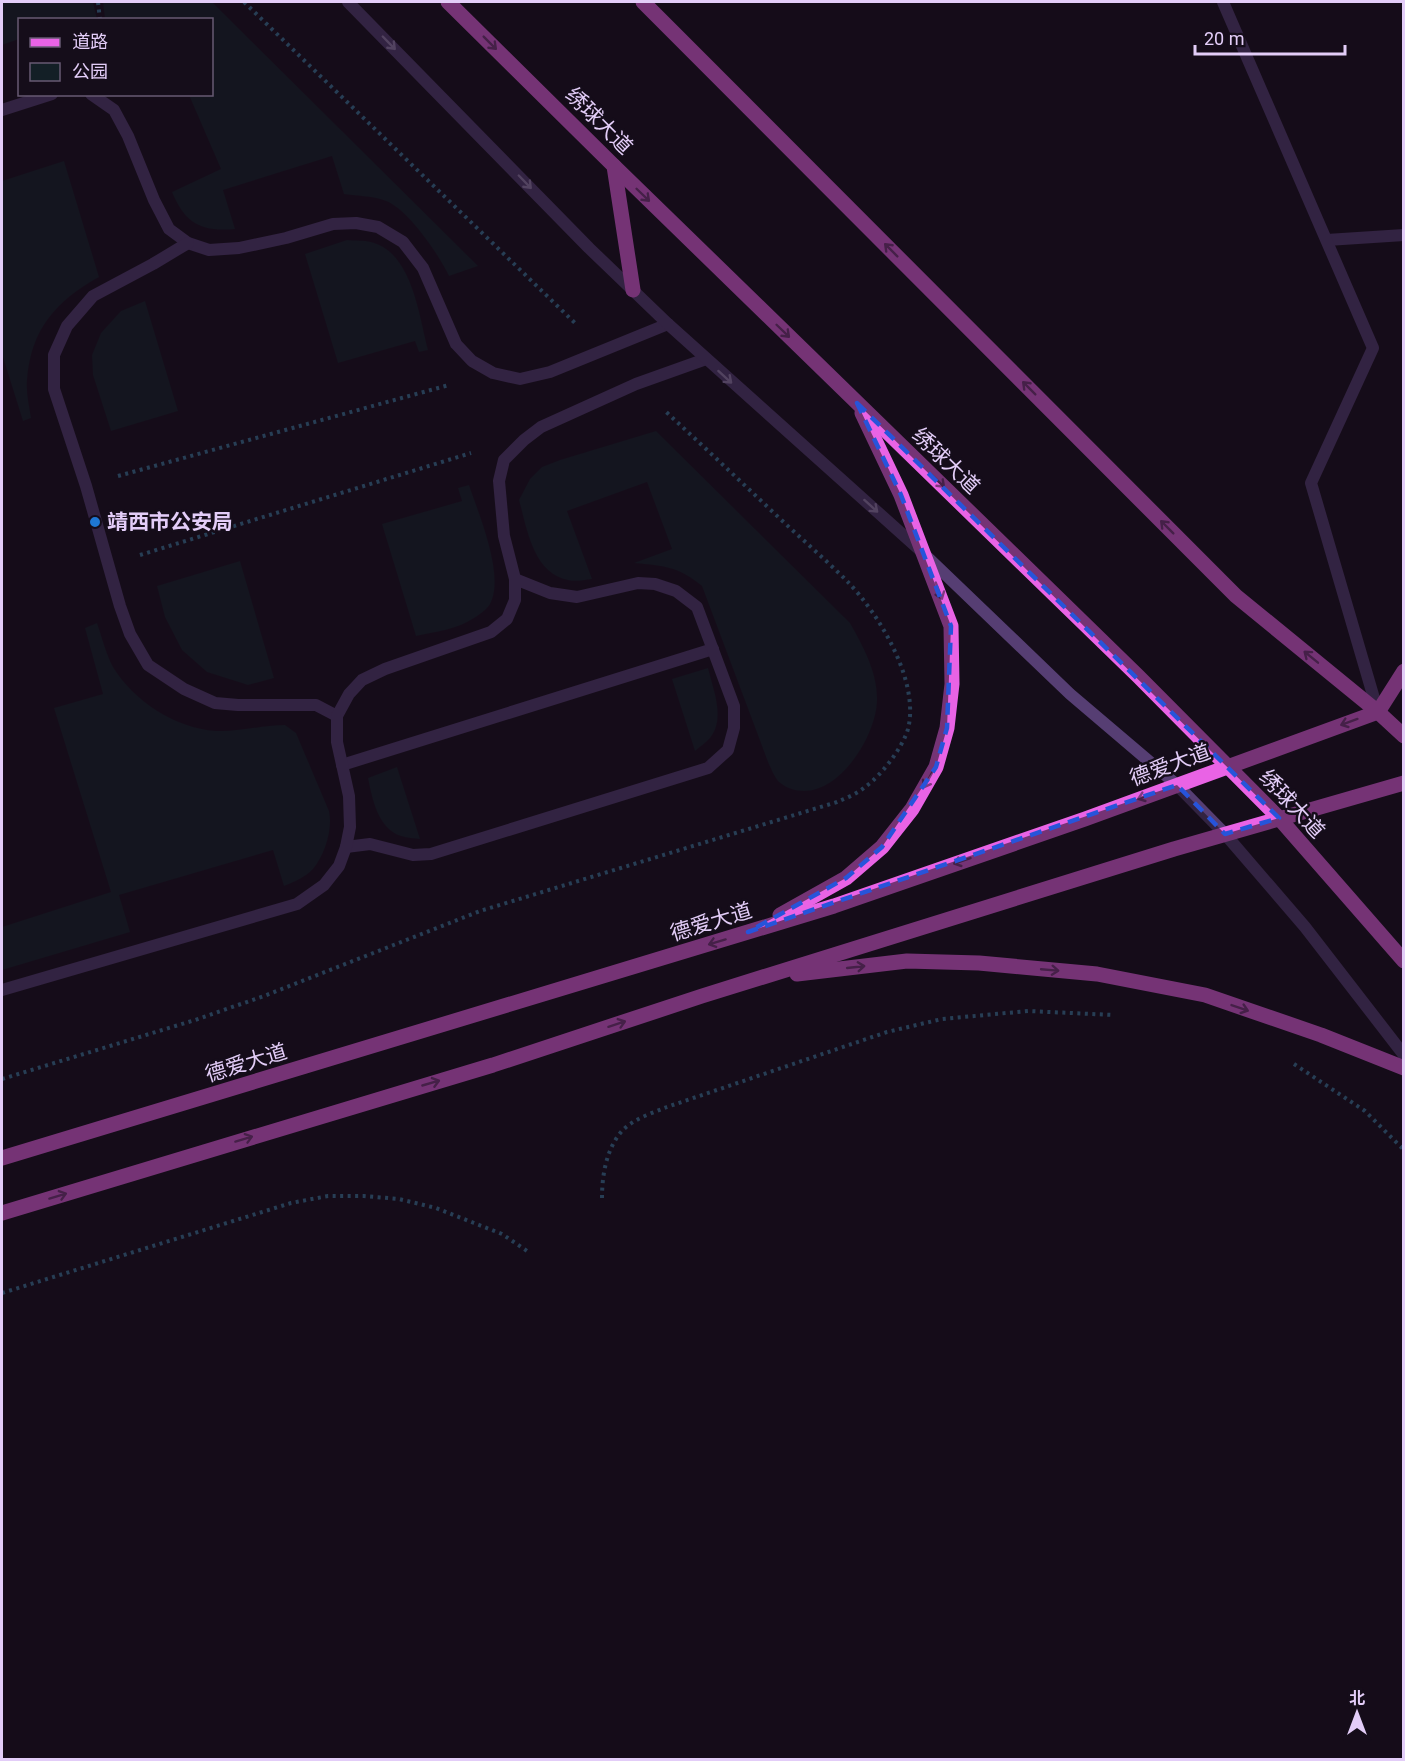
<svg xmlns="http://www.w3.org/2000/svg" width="1405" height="1761" font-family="Roboto,'Noto Sans SC',sans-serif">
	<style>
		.green { fill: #131f26 }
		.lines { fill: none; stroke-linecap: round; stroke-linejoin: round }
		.path { stroke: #3c7b9d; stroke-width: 4; stroke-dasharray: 3 4.5; stroke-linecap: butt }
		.service { stroke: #563e73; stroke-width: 12 }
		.minor { stroke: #563e73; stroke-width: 12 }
		.tertiary { stroke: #563e73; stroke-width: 12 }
		.primary { stroke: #e963e5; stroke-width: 15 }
		.oneway { stroke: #9c86b6 }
		.oneway2 { stroke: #7f3880 }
		.marked { fill: none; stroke: #2754da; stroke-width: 4.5; stroke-dasharray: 12 8; stroke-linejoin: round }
		.poi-dot { fill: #1e77d3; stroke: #150d1a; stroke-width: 2 }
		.labels { text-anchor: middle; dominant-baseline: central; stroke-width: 5; stroke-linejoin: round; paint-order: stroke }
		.street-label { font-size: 21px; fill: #e3cdf8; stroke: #150d1a }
		.poi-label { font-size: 21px; font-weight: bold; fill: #e3cdf8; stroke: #150d1a; text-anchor: start }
	</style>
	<rect width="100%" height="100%" fill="#150d1a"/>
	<!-- green -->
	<g class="green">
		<polygon points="2,2 93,2 97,19 20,20 19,39 2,45"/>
		<path d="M103,2h109l266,264 -29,10c-10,-21 -41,-67 -63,-75 -13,-5 -28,-5 -42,-7l-12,-38 -109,34 12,39c-35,3 -50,-6 -63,-37l49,-23 -32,-74 23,-1v-74l-107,-1z"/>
		<path d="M64,161l35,116c-43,24 -68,52 -72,103 -1,12 2,25 4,38l-8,3 -21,-67v-173z"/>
		<path d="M347,240c8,1 17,0 24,2 41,10 48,73 57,108l-9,2 -4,-11 -77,22 -33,-109z"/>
		<polygon points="145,301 178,411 111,431 93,375 92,355 101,333 121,311"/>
		<path d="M656,431l194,192c13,23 28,50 27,78 -1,34 -35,90 -73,90 -9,0 -18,-3 -25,-9 -5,-5 -8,-14 -11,-20l-66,-176c-24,-20 -38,-20 -68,-23l38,-14 -25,-67 -80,29 25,68c-8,1 -17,3 -24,1 -35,-7 -41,-51 -49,-80l11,-21 12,-12 18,-7z"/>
		<path d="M469,485c10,30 35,88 22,117 -2,6 -12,13 -17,16 -16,11 -39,14 -58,18l-34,-112 80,-23 -4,-13z"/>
		<polygon points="240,561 274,678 248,685 207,672 182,650 165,617 157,586"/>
		<path d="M97,623c5,14 9,31 16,44 21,34 62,61 103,64 23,1 46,-6 69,-6l11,8 33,78c4,18 -4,43 -16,58 -7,8 -19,13 -29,17l-11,-36 -154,45 11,37 -128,38v-43l109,-35 -57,-184 49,-14 -18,-66z"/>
		<path d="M708,668c5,21 18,51 2,70 -4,5 -11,9 -15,13l-23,-72z"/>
		<path d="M397,767l23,72c-6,-1 -13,-1 -19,-3 -23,-7 -29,-38 -33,-58z"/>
	</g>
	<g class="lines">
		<!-- path -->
		<g class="path">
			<polyline points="98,2 100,20"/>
			<polyline points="244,2 577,325"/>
			<polyline points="118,476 449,385"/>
			<polyline points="140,555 471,453"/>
			<polyline points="1294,1064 1365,1111 1404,1150"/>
			<path d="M2,1079l193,-59 69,-24 216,-85 357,-109c9,-4 20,-8 28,-15 16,-11 38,-40 43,-58 12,-48 -29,-115 -61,-148 -23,-23 -49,-45 -73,-68 -37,-35 -73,-69 -110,-103"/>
			<path d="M602,1198c0,-22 4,-49 20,-67 11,-12 30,-18 45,-24l220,-75 55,-13 86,-8 86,4"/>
			<polyline points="2,1293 291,1203 328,1196 364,1196 399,1199 436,1208 474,1223 502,1234 530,1253"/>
		</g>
		<!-- service -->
		<g class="service">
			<polyline points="91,94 114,110 128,136 154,200 169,229 188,243 209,250 239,248 286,238 333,224 356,223 378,227 403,242 423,268 456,344 472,361 493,373 520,379 550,372 668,324"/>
			<polyline points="2,110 52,94"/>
			<polyline points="188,243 153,264 93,296 67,326 54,355 54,389 86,486 120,606 130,634 148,665 184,689 215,703 238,705 316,705 337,716"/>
			<polyline points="342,765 713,649"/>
			<polyline points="346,847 370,844 413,855 431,854 708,768 728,750 734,728 734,706 697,607 676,591 655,584 638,583 577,597 550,593 515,579"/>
			<polyline points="2,990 297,904 324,885 339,866 346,847 350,827 349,796 337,742 337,716 349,694 362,680 385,669 491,632 507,619 515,600 515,579 504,536 499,481 504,460 524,440 541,427 636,384 706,359"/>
		</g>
		<!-- minor -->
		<g class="minor">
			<polyline points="348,2 589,248 668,324 921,551 1070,694 1177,785 1225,834 1305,927 1404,1055"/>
			<polyline points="1327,240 1404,235"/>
		</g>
		<!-- tertiary -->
		<polyline class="tertiary" points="1223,2 1373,348 1311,483 1378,712"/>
		<!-- primary -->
		<g class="primary">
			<polyline points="448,2 614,166 1138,676 1279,818 1404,961"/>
			<polyline points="643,2 1236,596 1378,712 1404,736"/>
			<polyline points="614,166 633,290"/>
			<polyline points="780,915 846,878 882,847 912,809 936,767 947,728 952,684 951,626 901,495 862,413"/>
			<polyline points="797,974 907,961 979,963 1097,974 1205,995 1321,1035 1404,1068"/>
			<polyline points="2,1158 834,906 1085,819 1378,712 1404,671"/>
			<polyline points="2,1213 493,1065 702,996 1174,849 1404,783"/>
		</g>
	</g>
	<!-- one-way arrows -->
	<defs><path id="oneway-shaft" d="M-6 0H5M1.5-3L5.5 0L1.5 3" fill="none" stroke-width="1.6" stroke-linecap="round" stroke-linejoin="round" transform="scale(1.5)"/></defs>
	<g class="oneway">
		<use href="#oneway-shaft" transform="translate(389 43) rotate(46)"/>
		<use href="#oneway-shaft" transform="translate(525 182) rotate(46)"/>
		<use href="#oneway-shaft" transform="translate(725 377) rotate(42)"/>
		<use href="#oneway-shaft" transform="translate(871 506) rotate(42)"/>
	</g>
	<g class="oneway2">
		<use href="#oneway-shaft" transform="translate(490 43) rotate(45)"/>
		<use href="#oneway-shaft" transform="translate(643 195) rotate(44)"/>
		<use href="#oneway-shaft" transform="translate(891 250) rotate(-135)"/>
		<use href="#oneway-shaft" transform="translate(783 331) rotate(44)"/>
		<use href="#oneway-shaft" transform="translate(1029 388) rotate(-135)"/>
		<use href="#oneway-shaft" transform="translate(938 481) rotate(44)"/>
		<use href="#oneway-shaft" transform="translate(1167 527) rotate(-135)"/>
		<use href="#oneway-shaft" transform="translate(939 591) rotate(69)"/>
		<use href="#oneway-shaft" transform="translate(1311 657) rotate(-141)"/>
		<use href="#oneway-shaft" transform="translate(1349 722) rotate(160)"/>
		<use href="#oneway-shaft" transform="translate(928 780) rotate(119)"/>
		<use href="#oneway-shaft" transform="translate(1146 796) rotate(160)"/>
		<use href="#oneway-shaft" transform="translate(962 861) rotate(161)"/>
		<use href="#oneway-shaft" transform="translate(717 942) rotate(163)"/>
		<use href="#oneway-shaft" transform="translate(856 967) rotate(-6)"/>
		<use href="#oneway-shaft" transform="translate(1050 970) rotate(5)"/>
		<use href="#oneway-shaft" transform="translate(1240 1008) rotate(19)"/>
		<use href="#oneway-shaft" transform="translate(617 1024) rotate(-18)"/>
		<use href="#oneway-shaft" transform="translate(431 1083) rotate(-16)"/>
		<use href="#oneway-shaft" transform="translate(244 1139) rotate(-17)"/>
		<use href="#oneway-shaft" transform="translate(58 1196) rotate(-17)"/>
	</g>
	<!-- marked area -->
	<path d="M0 0H1405V1761H0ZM857,403l422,415 -54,16 -48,-49 -429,147 98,-54 36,-31 54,-80 11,-39 4,-102 -50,-131z" fill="#150d1a" fill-opacity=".55" fill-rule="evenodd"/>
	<path class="marked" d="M857,403l422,415 -54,16 -48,-49 -429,147 98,-54 36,-31 54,-80 11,-39 4,-102 -50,-131z"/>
	<!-- markers -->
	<circle class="poi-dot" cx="95" cy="522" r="6"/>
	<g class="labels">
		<!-- street labels -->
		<g class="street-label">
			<text transform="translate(599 121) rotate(45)">绣球大道</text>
			<text transform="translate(946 461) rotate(44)">绣球大道</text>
			<text transform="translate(1170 765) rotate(-20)">德爱大道</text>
			<text transform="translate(1292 804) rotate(47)">绣球大道</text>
			<text transform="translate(711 922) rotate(-17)">德爱大道</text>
			<text transform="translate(246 1063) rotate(-17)">德爱大道</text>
		</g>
		<!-- poi labels -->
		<g class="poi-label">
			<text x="107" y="522">靖西市公安局</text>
		</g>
	</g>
	<!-- border -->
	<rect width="1405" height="1761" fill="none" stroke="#e3cdf8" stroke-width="6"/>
	<!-- legend -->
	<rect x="18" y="18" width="195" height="78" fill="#150d1a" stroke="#675a73" stroke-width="1.5"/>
	<rect x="30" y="38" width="30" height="9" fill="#e963e5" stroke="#675a73" stroke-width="1.5"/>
	<text x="72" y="48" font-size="18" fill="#e3cdf8">道路</text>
	<rect x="30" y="63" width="30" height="18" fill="#131f26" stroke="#675a73" stroke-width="1.5"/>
	<text x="72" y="78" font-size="18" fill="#e3cdf8">公园</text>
	<!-- north arrow -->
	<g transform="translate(1357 1713)" stroke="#150d1a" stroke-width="4.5" paint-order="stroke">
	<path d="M0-4.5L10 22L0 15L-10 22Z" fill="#e3cdf8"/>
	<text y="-9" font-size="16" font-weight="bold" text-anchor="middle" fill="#e3cdf8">北</text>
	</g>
	<!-- scale -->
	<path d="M1195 45v9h150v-9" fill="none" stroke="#e3cdf8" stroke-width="3"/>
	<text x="1204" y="45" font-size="18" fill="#e3cdf8" stroke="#150d1a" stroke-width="4.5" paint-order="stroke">20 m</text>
</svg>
